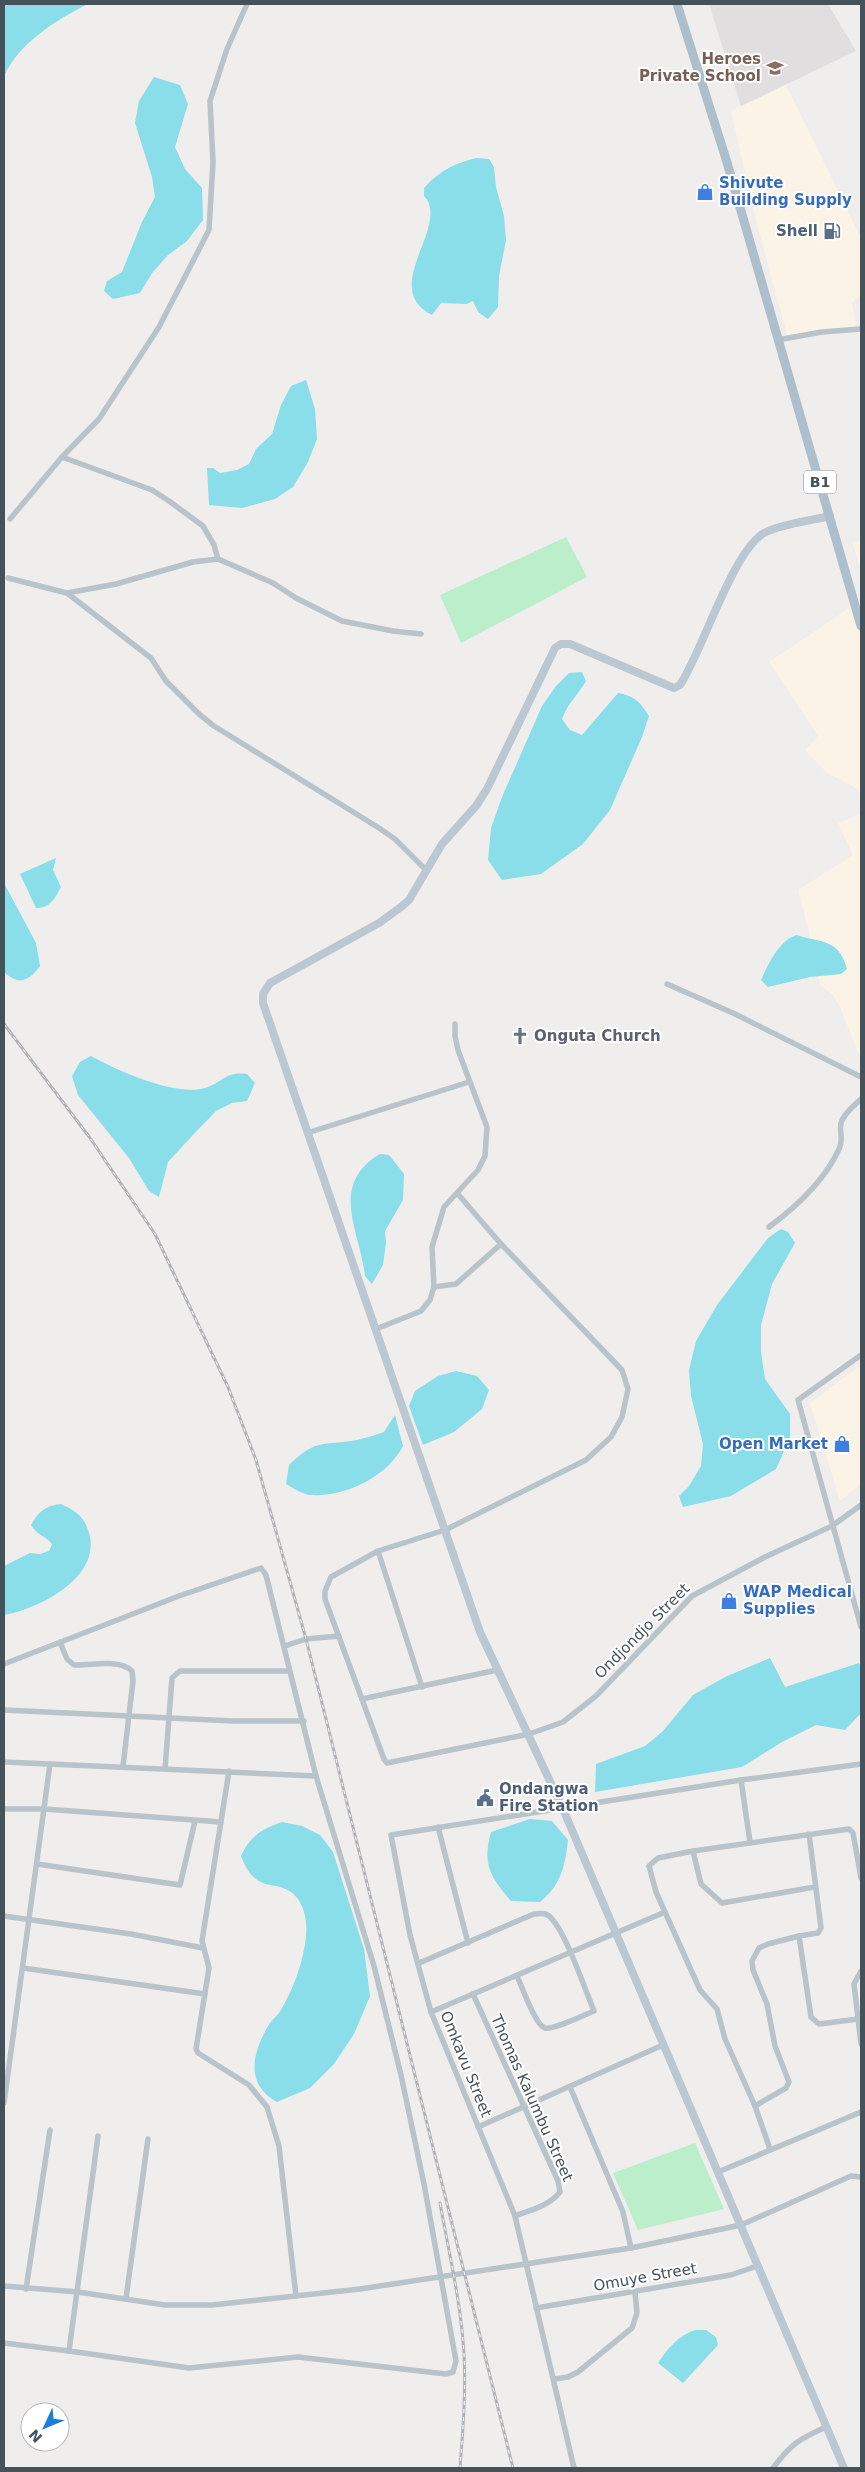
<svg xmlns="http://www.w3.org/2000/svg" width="865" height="2472" font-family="'DejaVu Sans',sans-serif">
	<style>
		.commercial { fill: #fbf3e6 }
		.education { fill: #e1dedf }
		.green { fill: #bbeecb }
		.water { fill: #89deea }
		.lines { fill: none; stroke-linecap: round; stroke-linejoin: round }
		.street { stroke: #b9c3ca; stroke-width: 5.5 }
		.secondary { stroke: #bbc7d1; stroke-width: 8 }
		.primary { stroke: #adbfcc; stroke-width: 9 }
		.rail-casing { stroke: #b0b3b8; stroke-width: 3 }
		.rail { stroke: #fff; stroke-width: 1; stroke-dasharray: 4; stroke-linecap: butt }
		.labels { text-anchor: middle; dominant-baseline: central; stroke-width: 4; stroke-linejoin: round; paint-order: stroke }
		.shield { fill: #fff; stroke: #7e868c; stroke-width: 1 }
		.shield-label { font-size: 14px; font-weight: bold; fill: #46525a }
		.education-label { font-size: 15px; font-weight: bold; fill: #785e54; stroke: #fff; text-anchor: end }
		.shop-label { font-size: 15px; font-weight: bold; fill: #366cbe; stroke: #fff; text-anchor: start }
		.service-label { font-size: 15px; font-weight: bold; fill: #4e5e75; stroke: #fff; text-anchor: end }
		.worship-label { font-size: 15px; font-weight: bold; fill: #5b616d; stroke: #fff; text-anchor: start }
		.street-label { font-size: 15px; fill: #46525a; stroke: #fff }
	</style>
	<rect width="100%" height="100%" fill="#f0eded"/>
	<!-- commercial -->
	<g class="commercial">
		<polygon points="786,85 859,234 861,233 861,295 852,303 857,329 788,338 758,228 731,111"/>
		<polygon points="861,540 861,570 853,544"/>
		<polygon points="861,600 861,798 858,789 826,772 805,750 818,736 769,662"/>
		<polygon points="861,814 861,1060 840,1007 832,994 820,985 818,976 828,976 821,939 811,940 798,890 853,855 838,823"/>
		<polygon points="861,1365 861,1484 840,1501 810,1403"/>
	</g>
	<!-- education -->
	<polygon class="education" points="709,4 828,4 856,51 741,106"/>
	<!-- green -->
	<g class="green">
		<polygon points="566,537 587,577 461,643 440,595"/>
		<polygon points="695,2143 724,2209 638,2230 613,2173"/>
	</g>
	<!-- water -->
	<g class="water">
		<path d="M4,4h84c-32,16 -69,39 -84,72z"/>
		<polygon points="154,77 180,85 188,104 175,147 185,169 202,188 203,220 187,241 168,255 152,273 140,293 113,299 104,291 107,281 122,272 142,222 155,197 152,177 135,123 139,101"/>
		<path d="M477,158l12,1 5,8 2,20 8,29 2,24 -7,36 -1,31 -10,12 -10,-7 -5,-11 -6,3 -26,-1 -9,12c-54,-27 20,-90 -8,-119v-8c16,-17 30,-25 53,-30z"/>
		<polygon points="306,380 315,409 317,439 308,462 293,487 275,499 242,508 209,505 207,468 213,468 220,473 237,470 249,464 256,449 272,434 281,405 291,386"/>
		<path d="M582,672l4,9c-8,14 -19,23 -24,38l8,11 12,5 36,-42c17,3 22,9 31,23l-7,21 -32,73 -27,34 -42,30 -39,6 -14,-20 3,-32 11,-31 40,-91 14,-20 13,-13z"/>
		<path d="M56,858l-3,12 8,17c-7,12 -10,21 -25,21l-16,-34z"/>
		<path d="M4,883l32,60 4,23c-11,15 -21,20 -36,6z"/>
		<path d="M796,935c25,8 43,3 51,34l-6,5 -31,3 -42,10 -7,-7c8,-17 17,-38 35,-45z"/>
		<path d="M91,1056c25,14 85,41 114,32 19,-6 20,-17 42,-14l8,9 -8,18 -15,2 -16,8 -24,25 -24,26 -9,35 -10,-6 -20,-33 -51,-63 -6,-19 8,-14z"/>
		<path d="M380,1154l9,1 15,19 -1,26 -18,31 1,12 -3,22 -11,19 -7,-8c-5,-45 -37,-91 15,-122z"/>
		<polygon points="781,1229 788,1232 795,1243 772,1284 761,1325 761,1352 765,1379 790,1414 790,1438 776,1469 731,1496 683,1507 679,1496 689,1486 701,1466 703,1444 691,1396 689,1370 696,1341 717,1305 768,1238"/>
		<polygon points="456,1371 477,1376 489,1390 482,1409 454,1432 423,1445 409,1406 415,1391 438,1376"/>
		<path d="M395,1415l8,31c-16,31 -58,51 -92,49 -8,0 -18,-7 -25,-11l3,-19c28,-27 33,-19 68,-25 9,-2 18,-5 27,-8z"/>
		<path d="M61,1504c15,7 23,12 28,29 13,44 -50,76 -85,82v-49l26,-13 10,1 9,-3 3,-7c-7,-9 -13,-7 -21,-19 7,-13 15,-20 30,-21z"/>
		<polygon points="770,1658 785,1687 859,1663 861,1667 861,1713 845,1730 816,1725 782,1742 742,1767 595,1792 596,1764 645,1746 663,1731 693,1695 725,1677"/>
		<path d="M530,1819l22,2 16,19c-3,26 -7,45 -28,62l-29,-1c-21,-24 -29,-37 -20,-69z"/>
		<path d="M282,1822l20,4 18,9 13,17 31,97 6,47 -16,38 -20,30 -24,24 -33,14c-32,-18 -25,-48 -9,-76 4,-7 11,-11 14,-18 12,-20 22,-49 24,-72 2,-18 -3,-41 -23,-48 -7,-3 -15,-2 -22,-6 -11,-5 -16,-16 -20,-26 9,-20 21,-27 41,-34z"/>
		<path d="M695,2330h11l10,7 2,8 -35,38 -25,-20c10,-15 20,-27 37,-33z"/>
	</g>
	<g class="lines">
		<!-- street -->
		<g class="street">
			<polyline points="777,340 822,332 861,329"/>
			<polyline points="62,457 152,490 169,501 203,526 214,545 218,559"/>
			<polyline points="10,519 62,457 99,419 159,327 209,230 213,162 210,101 227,49 247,4"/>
			<polyline points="8,578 67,593 116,584 193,562 218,559 273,583 296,598 342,621 393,631 421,634"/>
			<polyline points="67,593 151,658 166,681 199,714 214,726 379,828 395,839 427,871"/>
			<polyline points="667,984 733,1013 861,1077"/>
			<polyline points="307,1133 469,1082"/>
			<polyline points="457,1193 501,1244 622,1370 628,1389 622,1417 611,1437 586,1460 445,1530 378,1551 331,1577 325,1591 325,1599 384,1759 387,1763 529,1734 563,1722 596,1696 692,1596 765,1557 832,1526 861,1505"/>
			<path d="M769,1227c27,-20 56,-47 70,-78 5,-10 0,-17 2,-26 3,-10 14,-18 20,-24"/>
			<polyline points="434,1287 456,1284 501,1244"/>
			<polyline points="376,1329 421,1311 430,1300 434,1287 432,1247 444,1207 478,1170 485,1156 487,1127 458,1050 455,1036 455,1024"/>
			<polyline points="861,1355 798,1400 861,1627"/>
			<polyline points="378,1551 422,1687"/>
			<path d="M60,1642l7,17 7,6c17,1 44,-7 58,6l1,10 -10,85"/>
			<polyline points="285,1646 306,1639 339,1636"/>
			<polyline points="4,1664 179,1596 261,1568 266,1575 316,1776 374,1966 401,2075 424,2184 456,2361 453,2372 446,2374 298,2357 189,2368 69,2351 98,2136"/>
			<polyline points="362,1699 497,1670"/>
			<polyline points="4,1710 233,1721 304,1721"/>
			<polyline points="4,1762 316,1776"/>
			<polyline points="165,1769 172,1678 180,1671 289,1671"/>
			<polyline points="229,1771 202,1941 209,1968 196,2049 198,2053 249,2085 267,2107 279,2146 296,2296"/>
			<polyline points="741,1780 750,1842"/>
			<polyline points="4,1809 44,1809 221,1822"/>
			<polyline points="438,1827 468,1943"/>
			<polyline points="809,1834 821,1928 818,1933 799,1936 811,2017 819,2024 858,2019"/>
			<polyline points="693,1851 849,1829 853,1833 861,1878"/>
			<polyline points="37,1864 180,1885 195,1821"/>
			<polyline points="4,1916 131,1934 203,1948"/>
			<path d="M419,1963l115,-49c5,0 11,-2 15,2 16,13 36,74 45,95 -10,4 -40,19 -49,17 -10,-3 -23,-42 -28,-52"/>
			<polyline points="23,1968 205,1994"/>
			<polyline points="861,1971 854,1984 861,2044"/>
			<path d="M473,1994l85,187 2,11c-11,14 -29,18 -45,24"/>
			<polyline points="431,2012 665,1912"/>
			<polyline points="570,2087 623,2212 631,2248"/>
			<polyline points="4,2103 50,1764"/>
			<polyline points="755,2106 786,2088 789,2082 775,2046 767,2004 753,1970 752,1961 759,1948 768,1944 799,1936"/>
			<polyline points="478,2127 663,2045"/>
			<polyline points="770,2149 755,2106 725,2039 717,2009 700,1990 656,1892 649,1866 658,1858 693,1851 701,1884 722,1903 815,1887"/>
			<polyline points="718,2172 861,2112"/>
			<polyline points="4,2286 78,2292 165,2305 212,2305 360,2289 631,2248 741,2225 851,2176 861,2177"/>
			<polyline points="26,2289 50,2130"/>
			<polyline points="126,2298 148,2139"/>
			<polyline points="536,2308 731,2275 757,2266"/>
			<polyline points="4,2343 69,2351"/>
			<polyline points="555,2379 568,2377 578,2372 632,2328 637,2313 635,2292"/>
			<polyline points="574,2468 515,2216 431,2012 410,1935 391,1835 741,1780 861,1764"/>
			<path d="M773,2468c18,-24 26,-29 53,-41"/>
		</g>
		<!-- secondary -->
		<path class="secondary" d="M830,516c-20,5 -45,7 -64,16 -33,16 -63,119 -86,153l-6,3 -104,-44h-9l-6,4 -68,141 -11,17 -34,38 -33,56 -8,7 -22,16 -109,60 -7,11v9l217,629 83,177 281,659"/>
		<!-- primary -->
		<polyline class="primary" points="677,4 726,159 861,626"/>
		<!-- rail casing -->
		<g class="rail-casing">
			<g id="rail">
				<polyline points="4,1024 90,1138 155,1234 228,1387 256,1460 306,1639 513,2468"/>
				<path d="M440,2203c9,50 21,100 24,151 2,38 -1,76 -4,114"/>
			</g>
		</g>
		<!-- rail -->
		<use href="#rail" class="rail"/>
	</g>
	<!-- icons -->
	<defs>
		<g id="school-bare" transform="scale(1.35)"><path d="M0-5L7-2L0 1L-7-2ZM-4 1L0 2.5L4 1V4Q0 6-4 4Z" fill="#8d6e63" stroke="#fff" stroke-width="2.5" paint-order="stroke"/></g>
		<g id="shop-bare" transform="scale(1.35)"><path d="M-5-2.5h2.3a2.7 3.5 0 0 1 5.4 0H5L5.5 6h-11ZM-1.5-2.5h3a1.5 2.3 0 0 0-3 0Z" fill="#3f7fe0" stroke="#fff" stroke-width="2.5" paint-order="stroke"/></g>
		<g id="fuel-bare" transform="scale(1.35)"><path d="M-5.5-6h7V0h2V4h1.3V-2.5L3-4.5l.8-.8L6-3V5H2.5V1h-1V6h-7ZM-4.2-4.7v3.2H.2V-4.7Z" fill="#5c6f8a" stroke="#fff" stroke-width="2.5" paint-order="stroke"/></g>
		<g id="church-bare" transform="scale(1.35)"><path d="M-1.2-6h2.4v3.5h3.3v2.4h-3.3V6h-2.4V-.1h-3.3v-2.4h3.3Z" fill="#6b7280" stroke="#fff" stroke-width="2.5" paint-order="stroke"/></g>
		<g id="civic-bare" transform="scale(1.35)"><path d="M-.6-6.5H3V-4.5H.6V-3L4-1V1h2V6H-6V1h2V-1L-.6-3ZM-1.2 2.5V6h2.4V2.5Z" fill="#5c6f8a" stroke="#fff" stroke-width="2.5" paint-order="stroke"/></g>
	</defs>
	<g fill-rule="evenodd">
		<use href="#school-bare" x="775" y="68"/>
		<use href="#shop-bare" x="705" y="192"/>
		<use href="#fuel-bare" x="832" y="231"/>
		<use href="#church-bare" x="520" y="1036"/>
		<use href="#shop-bare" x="842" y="1444"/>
		<use href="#shop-bare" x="729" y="1601"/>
		<use href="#civic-bare" x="485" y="1798"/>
	</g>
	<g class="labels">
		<!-- shield labels -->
		<rect class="shield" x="804" y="470.5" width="32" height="23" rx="4"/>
		<g class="shield-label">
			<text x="820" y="482">B1</text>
		</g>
		<!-- education labels -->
		<g class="education-label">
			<text x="761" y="59">Heroes<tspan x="761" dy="17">Private School</tspan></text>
		</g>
		<!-- shop labels -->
		<g class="shop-label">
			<text x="719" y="183">Shivute<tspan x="719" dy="17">Building Supply</tspan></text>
			<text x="828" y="1444" text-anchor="end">Open Market</text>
			<text x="743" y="1592">WAP Medical<tspan x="743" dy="17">Supplies</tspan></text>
		</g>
		<!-- service labels -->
		<g class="service-label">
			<text x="818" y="231">Shell</text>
			<text x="499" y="1789" text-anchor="start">Ondangwa<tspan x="499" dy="17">Fire Station</tspan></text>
		</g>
		<!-- worship labels -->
		<g class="worship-label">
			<text x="534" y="1036">Onguta Church</text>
		</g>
		<!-- street labels -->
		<g class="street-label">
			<text transform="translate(642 1631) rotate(-45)">Ondjondjo Street</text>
			<text transform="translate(466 2064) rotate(68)">Omkavu Street</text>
			<text transform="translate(532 2098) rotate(66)">Thomas Kalumbu Street</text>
			<text transform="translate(645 2277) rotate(-10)">Omuye Street</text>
		</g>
	</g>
	<!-- border -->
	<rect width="865" height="2472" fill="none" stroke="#46525a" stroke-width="10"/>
	<!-- north arrow -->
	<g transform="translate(45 2427) rotate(226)"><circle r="24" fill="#ffffff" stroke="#b5babd"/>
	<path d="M0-4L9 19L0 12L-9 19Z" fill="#1b7edc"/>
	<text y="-8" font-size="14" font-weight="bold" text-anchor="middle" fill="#46525a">N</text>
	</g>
</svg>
